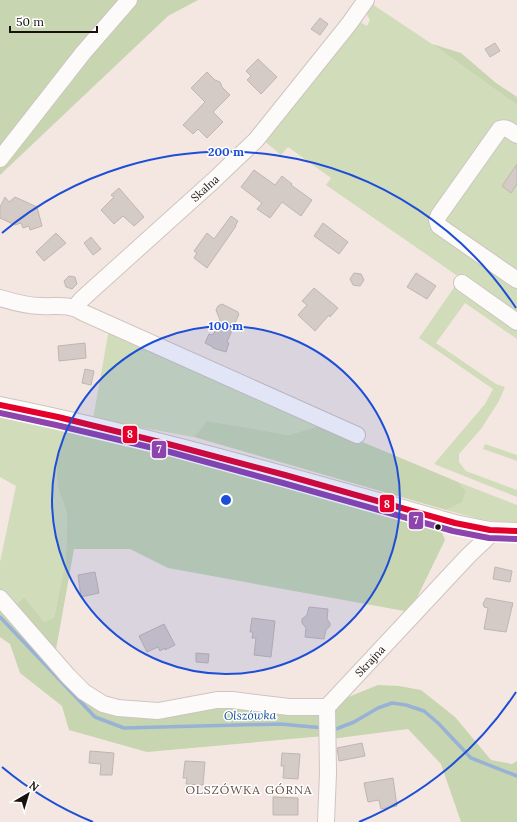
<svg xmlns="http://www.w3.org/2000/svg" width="517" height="822" font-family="Lora,serif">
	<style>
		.green { fill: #d1ddba }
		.forest { fill: #c7d5b0 }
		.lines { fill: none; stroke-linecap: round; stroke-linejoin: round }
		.stream { stroke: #98b2d6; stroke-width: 3.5 }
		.building { fill: #d4cac6; stroke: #c0b6b1 }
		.minor-casing { stroke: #cec5c0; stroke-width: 18 }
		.minor { stroke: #fdfbfa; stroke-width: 16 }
		.bus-1-casing { stroke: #fff; stroke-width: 9 }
		.bus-2-casing { stroke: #fff; stroke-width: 9 }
		.bus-1 { stroke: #e4002b; stroke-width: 6 }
		.bus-2 { stroke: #8e44ad; stroke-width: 6 }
		.ring { fill: none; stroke: #1d4ed8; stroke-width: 2 }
		.bus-dot { fill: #19110d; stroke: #fff; stroke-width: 1.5 }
		.labels { text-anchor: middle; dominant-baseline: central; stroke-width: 3; stroke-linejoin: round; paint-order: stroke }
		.street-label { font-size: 11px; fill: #19110d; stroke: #fff }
		.water-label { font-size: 12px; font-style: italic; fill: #175194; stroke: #fff }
		.neighbourhood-label { font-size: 12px; letter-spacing: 1px; fill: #645047; stroke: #fff }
		.centre { fill: #1d4ed8; stroke: #fff; stroke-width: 2 }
		.ring-label { font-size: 12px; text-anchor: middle; font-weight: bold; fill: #1d4ed8; stroke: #fff; stroke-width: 3; stroke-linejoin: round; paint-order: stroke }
		.line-badge { stroke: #fff; stroke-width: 1.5 }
		.badge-label { font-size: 11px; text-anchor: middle; font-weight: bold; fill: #fff }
	</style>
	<rect width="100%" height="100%" fill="#f4e7e1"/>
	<!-- green -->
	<g class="green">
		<polygon points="372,4 432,44 517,105 517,317 326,185 331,178 288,147 281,155 263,140 358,21 367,26 370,20 365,12"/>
		<polygon points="455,286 517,325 517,339 465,303 436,343 496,384 505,387 499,401 481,429 459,454 459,462 466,471 517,490 517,497 434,464 485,404 493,389 419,338"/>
		<polygon points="109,329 322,425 289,435 207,421 194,437 93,419"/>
		<polygon points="0,413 70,425 58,488 67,513 66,559 54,618 44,623 24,597 14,607 0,589 0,562 16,486 0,477"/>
		<polygon points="485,444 517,455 517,461 483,449"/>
		<path d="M458,482l59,23v17c-27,1 -46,-5 -71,-12l16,-9 4,-10z"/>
	</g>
	<!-- forest -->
	<g class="forest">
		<polygon points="0,0 198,0 168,16 0,175"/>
		<polygon points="432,44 461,53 496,83 517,97 517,105"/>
		<polygon points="207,421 289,435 322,425 458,482 466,491 462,502 446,510 194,437"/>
		<polygon points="70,425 439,525 445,540 410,612 168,568 130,549 74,549 55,655 14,607 24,597 44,622 54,618 66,559 67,513 58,488 56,455"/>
		<polygon points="0,603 101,708 217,704 318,713 321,718 324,736 147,752 69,730 62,706 20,673 10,644 0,637"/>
		<polygon points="378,685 399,686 421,690 455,717 491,760 512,764 517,761 517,822 461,822 441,764 408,729 331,739 333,716 341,700"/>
	</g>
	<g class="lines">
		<!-- stream -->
		<g class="stream">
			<polyline points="0,617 95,717 124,728 280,724 324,728"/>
			<polyline points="332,728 336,729 354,722 378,708 392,703 406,705 424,711 438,723 471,758 517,776"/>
		</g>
	</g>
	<!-- building -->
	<g class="building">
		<polygon points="320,18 328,24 320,35 311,29"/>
		<polygon points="495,43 500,51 490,57 485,49"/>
		<polygon points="258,59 277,77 261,94 247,80 251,76 246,71"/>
		<polygon points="207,72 215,80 220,82 222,87 230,95 213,112 223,122 207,138 198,129 193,134 183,125 205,102 191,88"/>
		<polygon points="517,164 517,184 511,193 502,186"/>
		<polygon points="254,170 275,185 282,176 292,184 291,185 312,200 301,216 282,202 270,218 257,209 262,203 241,187"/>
		<polygon points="119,188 144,217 134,226 123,216 114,224 101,210 114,197 111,195"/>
		<polygon points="5,197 9,202 15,197 37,207 42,226 30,230 29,226 23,228 21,223 15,225 0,218 0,207"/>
		<polygon points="231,216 238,221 235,226 236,226 207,268 194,258 197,253 194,251 207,233 214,239"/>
		<polygon points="323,223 348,242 339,254 314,236"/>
		<polygon points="56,233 66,243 44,261 36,252"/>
		<polygon points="91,237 101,249 93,255 84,243"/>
		<polygon points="354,273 361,274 364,280 360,286 353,285 350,279"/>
		<polygon points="416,273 436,286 427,299 407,287"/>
		<polygon points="69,276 75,277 77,284 72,289 66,287 64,281"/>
		<polygon points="314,288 338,308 330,317 329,315 315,331 298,315 307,305 302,301"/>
		<polygon points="222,304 238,312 238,313 239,314 227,342 229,343 226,352 213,348 211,346 205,343 209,334 213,335 220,320 216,310 218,306"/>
		<polygon points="85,343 86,358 59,361 58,346"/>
		<polygon points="85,369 94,371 91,385 82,383"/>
		<polygon points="495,567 512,571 510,582 493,579"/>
		<polygon points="95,572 99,593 81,597 78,575"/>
		<polygon points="486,598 513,603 506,632 484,629 488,608 484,607 483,604"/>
		<polygon points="309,607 328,609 327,619 330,623 330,626 326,630 324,639 305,637 306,628 302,623 302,619 307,615"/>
		<polygon points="252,618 275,621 271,657 254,655 256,638 252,638 253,632 250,632"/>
		<polygon points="164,624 175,645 165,650 165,648 160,651 158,647 147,652 139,636"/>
		<polygon points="196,653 209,654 208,663 196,662"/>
		<polygon points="362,743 365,756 339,761 337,748"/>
		<polygon points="90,751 114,753 112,775 100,775 101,764 89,763"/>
		<polygon points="282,753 300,754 298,779 283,778 284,766 281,766"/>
		<polygon points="185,761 205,762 203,785 186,784 187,778 183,778"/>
		<polygon points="393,778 397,806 381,809 379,800 368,802 364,783"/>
		<polygon points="273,797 298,798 298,815 273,815"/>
	</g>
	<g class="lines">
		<!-- minor casing -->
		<g class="minor-casing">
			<g id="minor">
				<path d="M517,135c-5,-3 -11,-9 -17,-6l-61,86 -2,5 2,6 78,54"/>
				<polyline points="0,159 83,53 129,0"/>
				<polyline points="462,283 517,322"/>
				<path d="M0,298c13,4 27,8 41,8 17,1 27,-3 43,7l273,122"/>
				<path id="s1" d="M75,307l7,-8 131,-118 43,-41 93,-116 17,-24"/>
				<path d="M0,405c154,31 304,75 455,118l35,7 27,1"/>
				<polyline points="0,598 68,676 84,692 103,704 118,708 158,711 217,700 232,700 289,707 327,707"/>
				<path id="s2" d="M326,822l2,-49 -1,-66 141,-151 19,-18 3,-8"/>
			</g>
		</g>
		<!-- minor -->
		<use href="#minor" class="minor"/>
		<!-- bus-1 casing -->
		<g class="bus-1-casing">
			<polyline id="bus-1" points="0,405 58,417 172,445 285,475 455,523 490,530 517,531"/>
		</g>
		<!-- bus-2 casing -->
		<g class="bus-2-casing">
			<polyline id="bus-2" points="0,413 56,425 170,452 283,483 453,531 489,538 517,539"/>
		</g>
		<!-- bus-1 -->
		<use href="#bus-1" class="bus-1"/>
		<!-- bus-2 -->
		<use href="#bus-2" class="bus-2"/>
	</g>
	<!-- distance rings -->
	<circle cx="226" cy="500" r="174" fill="#1d4ed8" fill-opacity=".12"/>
	<g class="ring">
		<circle cx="226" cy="500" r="174"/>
		<path d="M516 692A348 348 0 0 1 359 822M93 822A348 348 0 0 1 2 767M2 233A348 348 0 0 1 516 308"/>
	</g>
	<!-- markers -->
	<circle class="bus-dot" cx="438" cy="527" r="3.5"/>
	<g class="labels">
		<!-- street labels -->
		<g class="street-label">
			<text stroke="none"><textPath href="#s1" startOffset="176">Skalna</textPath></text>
			<text stroke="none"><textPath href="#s2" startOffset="178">Skrajna</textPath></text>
		</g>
		<!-- water labels -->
		<g class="water-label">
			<text transform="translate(250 715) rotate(-1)">Olszówka</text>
		</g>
		<!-- neighbourhood labels -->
		<g class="neighbourhood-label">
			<text x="249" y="789">OLSZÓWKA GÓRNA</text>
		</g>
	</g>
	<circle cx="226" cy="500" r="6" class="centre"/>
	<g class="ring-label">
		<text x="226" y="156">200 m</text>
		<text x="226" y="330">100 m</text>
	</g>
	<g class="line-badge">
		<rect x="122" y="425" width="16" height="19" rx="4" fill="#e4002b"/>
		<rect x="151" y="440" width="16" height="19" rx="4" fill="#8e44ad"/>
		<rect x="379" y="494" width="16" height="19" rx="4" fill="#e4002b"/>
		<rect x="408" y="511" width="16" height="19" rx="4" fill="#8e44ad"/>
	</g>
	<g class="badge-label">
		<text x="130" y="438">8</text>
		<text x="159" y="453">7</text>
		<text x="387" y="508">8</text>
		<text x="416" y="524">7</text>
	</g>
	<!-- north arrow -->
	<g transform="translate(28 794) rotate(38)" stroke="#ffffff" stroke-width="3" paint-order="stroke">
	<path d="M0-3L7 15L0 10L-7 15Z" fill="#19110d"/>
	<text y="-6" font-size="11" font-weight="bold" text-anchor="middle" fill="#19110d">N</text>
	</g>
	<!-- scale -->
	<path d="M10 26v6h87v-6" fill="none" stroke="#19110d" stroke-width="2"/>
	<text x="16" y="26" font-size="12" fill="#19110d" stroke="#ffffff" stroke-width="3" paint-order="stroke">50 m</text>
</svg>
